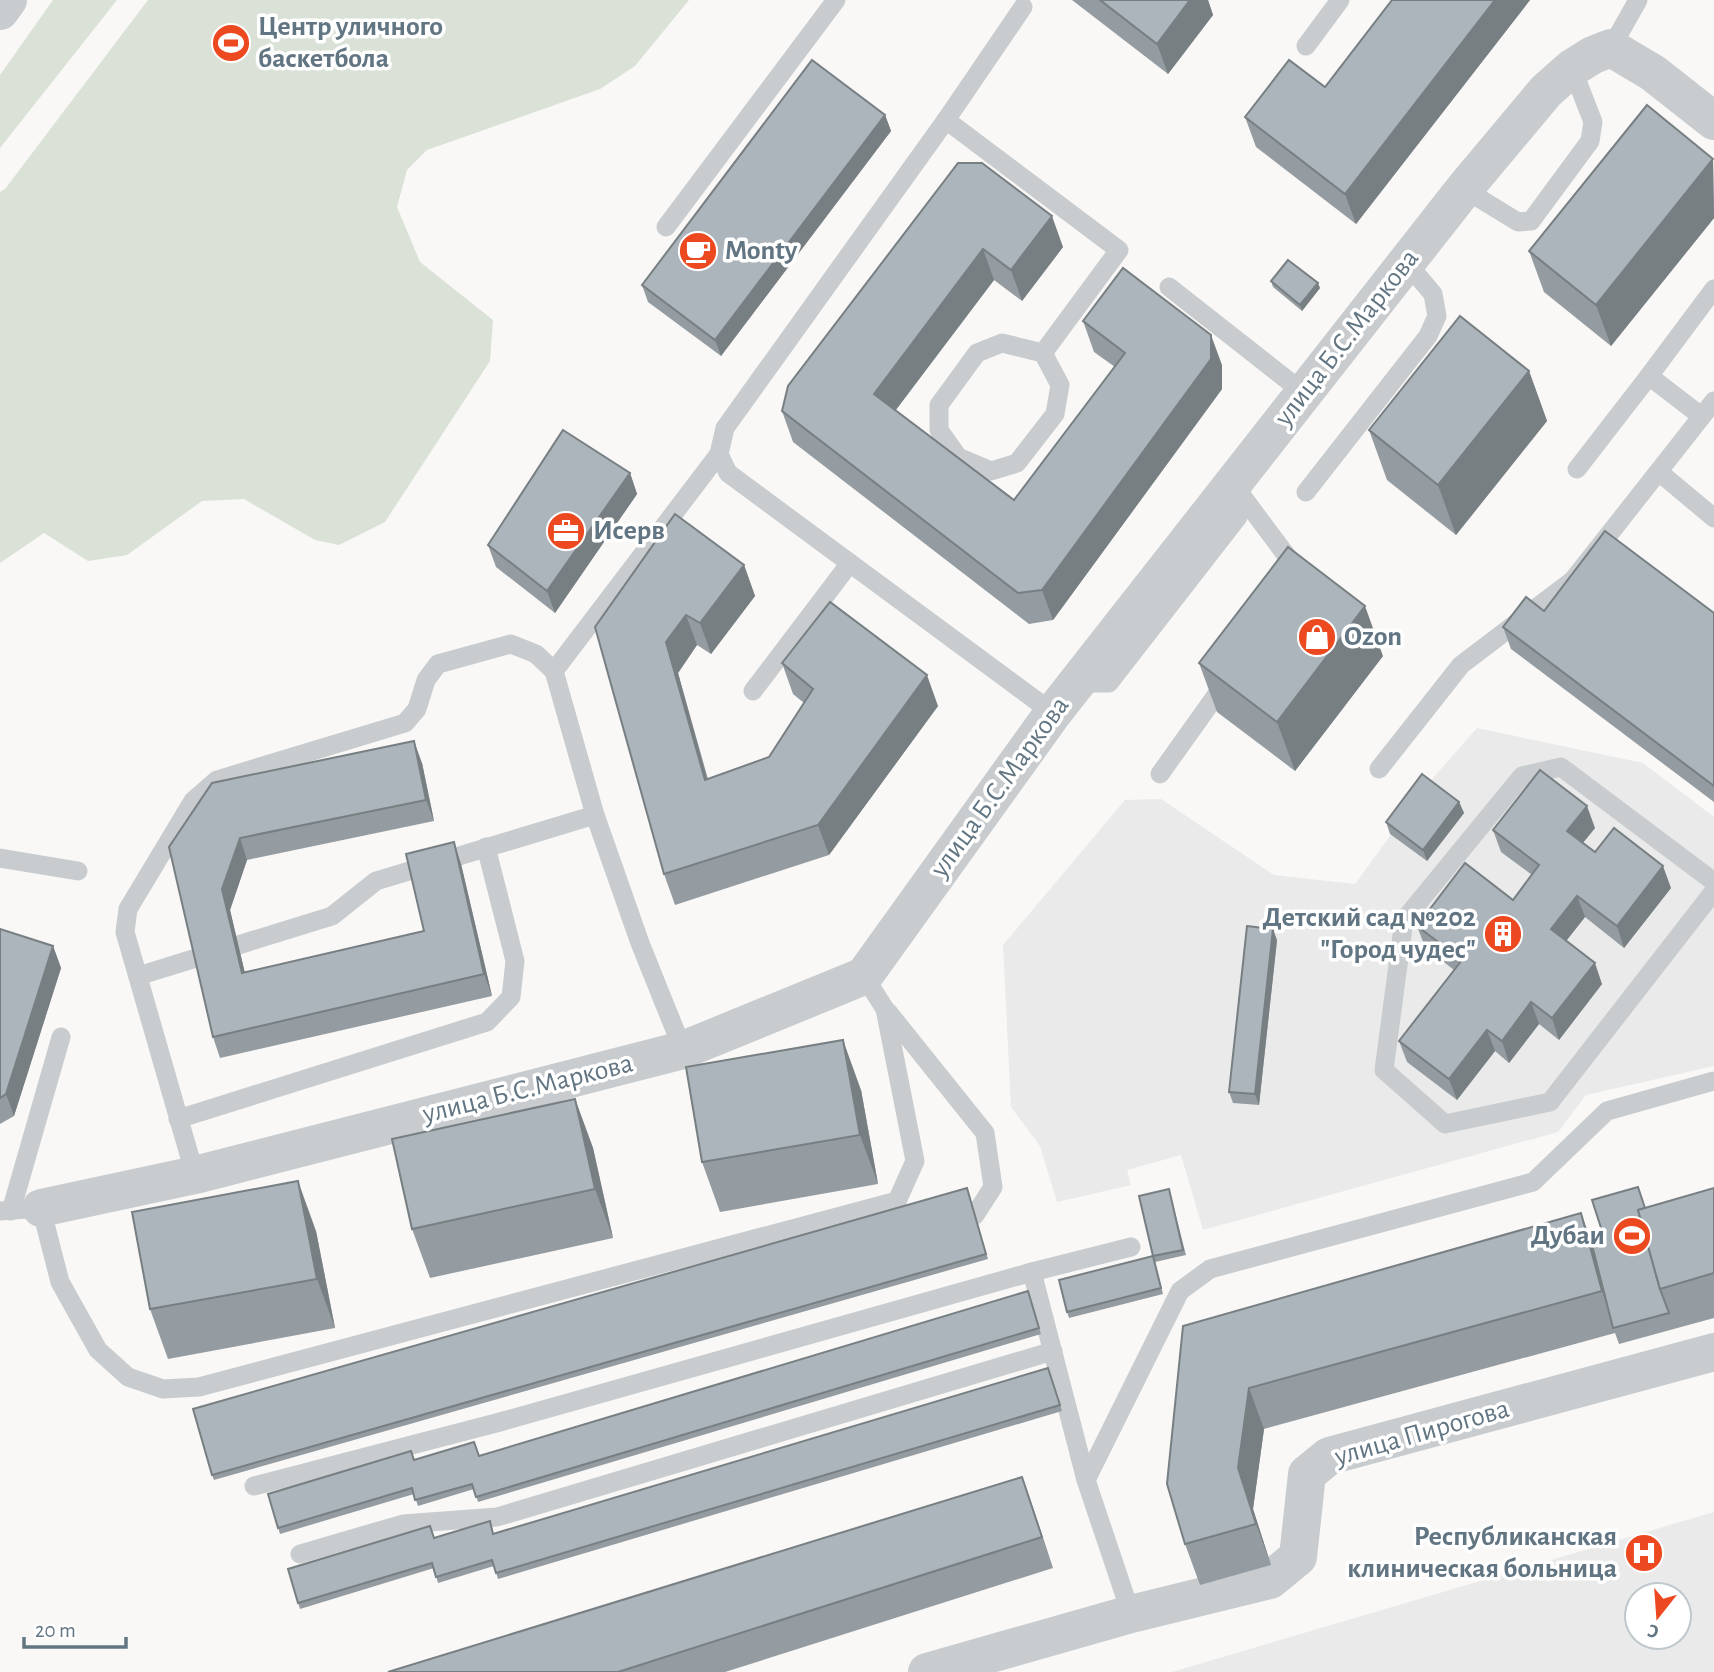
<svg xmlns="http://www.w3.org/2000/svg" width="1714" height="1672" font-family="'Alegreya Sans',sans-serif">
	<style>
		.built { fill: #e9eae9; fill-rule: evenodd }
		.green { fill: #dae1d6 }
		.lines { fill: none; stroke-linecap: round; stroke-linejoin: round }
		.lane { stroke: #c8cccf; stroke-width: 19 }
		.street { stroke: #c8cccf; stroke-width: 38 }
		.wall { fill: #949ca1 }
		.shaded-wall { fill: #787f83 }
		.building { fill: #acb5bb; stroke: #787f83; stroke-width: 2 }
		.labels { text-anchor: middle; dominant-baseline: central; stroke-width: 7; stroke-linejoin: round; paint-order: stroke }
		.poi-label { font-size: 28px; font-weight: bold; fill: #627582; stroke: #fff; text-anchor: start }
		.street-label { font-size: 28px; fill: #627582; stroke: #fff }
	</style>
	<rect width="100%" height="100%" fill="#f9f8f6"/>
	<!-- built -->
	<g class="built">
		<polygon points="1477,728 1643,763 1714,817 1714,1066 1586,1095 1558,1132 1203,1230 1181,1155 1127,1170 1131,1185 1057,1202 1040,1146 1011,1107 1003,945 1125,800 1161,799 1274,875 1355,884 1427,785"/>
		<path d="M1714,1512v160h-542zM1679,1595v42h-42v-42z"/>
	</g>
	<!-- green -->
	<g class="green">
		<polygon points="53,0 117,0 0,148 0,75"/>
		<polygon points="148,0 689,0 635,66 600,89 427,150 407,170 397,207 420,262 493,320 490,361 385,522 339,545 315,540 244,499 202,501 127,555 88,561 44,533 0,563 0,192 5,189"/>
	</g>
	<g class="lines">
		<!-- lane -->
		<g class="lane">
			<polyline points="1023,7 946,120 725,428 719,454 728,473 1053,713"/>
			<polyline points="1306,46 1340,0"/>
			<polyline points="1611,48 1638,0"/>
			<polyline points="946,120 1119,250 1043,353"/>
			<polyline points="1464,189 1518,222 1531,221 1590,141 1593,122 1572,68"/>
			<polyline points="666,227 836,0"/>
			<polyline points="1169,287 1304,393"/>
			<polygon points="1002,343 1043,353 1060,385 1055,414 1017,463 991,471 958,457 939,430 939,405 977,353"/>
			<polyline points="1701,416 1649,376 1714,289"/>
			<polyline points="1577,469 1649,376"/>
			<polyline points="1659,472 1714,518"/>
			<polyline points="1233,484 1289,559 1286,577"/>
			<polyline points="1306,492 1428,336 1437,316 1433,294 1406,262"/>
			<polyline points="554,671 719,454"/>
			<polyline points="1077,683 1109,683 1238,517 1234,488"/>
			<polyline points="753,691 850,563"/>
			<polyline points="1379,769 1461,665 1573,580 1714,401"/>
			<polyline points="1160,774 1227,680"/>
			<polyline points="0,858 78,871"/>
			<polyline points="1714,882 1561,767 1522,776 1404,920 1384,1070 1445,1124 1550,1102 1714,891"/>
			<polyline points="138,976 332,916 376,881 595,815"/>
			<polyline points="888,1012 985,1133 993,1187 975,1215"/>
			<polyline points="178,1119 487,1022 511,997 515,961 486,847"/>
			<polyline points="195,1175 125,932 128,909 193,801 217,780 405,723 417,709 426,680 438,664 511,644 536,654 554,671 595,815 640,943 683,1050"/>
			<polyline points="0,1211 41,1208 60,1282 98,1350 128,1377 163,1389 199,1387 897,1201 915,1161 885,1009 864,976"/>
			<polyline points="11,1211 61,1037"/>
			<polyline points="1032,1272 1086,1480 1131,1614"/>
			<polyline points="1086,1480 1180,1291 1210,1269 1533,1182 1607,1111 1714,1081"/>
			<polyline points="254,1486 500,1422 1032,1272 1131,1247"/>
			<polyline points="300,1554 403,1524 497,1517 1053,1351"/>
		</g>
		<!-- street -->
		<g class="street">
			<polyline points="0,11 8,0"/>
			<polyline points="41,1208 195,1175 683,1050 864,976 1053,713 1464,189 1546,91 1572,68 1593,55 1611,48 1653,73 1714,121"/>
			<polyline points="927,1672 1131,1614 1270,1580 1298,1557 1307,1474 1329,1456 1714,1352"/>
		</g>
	</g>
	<!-- wall -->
	<g class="wall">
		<polygon points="1072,0 1208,0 1213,15 1168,74"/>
		<polygon points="1392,0 1530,0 1356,224 1256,147 1245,117 1325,87"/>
		<polygon points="885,115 891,131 721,356 648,302 642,285"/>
		<polygon points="1713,159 1714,218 1611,346 1544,292 1529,251"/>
		<polygon points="958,163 1063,247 1022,301 994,280 896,410 1014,500 1115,367 1094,352 1083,321 1222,365 1222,389 1053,620 1029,624 793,442 782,411"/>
		<polygon points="1271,281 1320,288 1302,311 1273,287"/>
		<polygon points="1529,371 1547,421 1456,535 1387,480 1369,430"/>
		<polygon points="630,473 637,494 555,613 496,567 488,545"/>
		<polygon points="744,565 755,596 711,654 697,645 678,673 708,779 769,757 804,703 793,694 782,663 938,706 829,855 675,905 664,874 595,627"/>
		<polygon points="1544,611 1714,613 1714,802 1511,649 1503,627"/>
		<polygon points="1383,656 1295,771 1217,712 1199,663"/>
		<polygon points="422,763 434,821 247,860 230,910 245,973 424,931 461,864 492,996 220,1058 213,1037 169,847"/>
		<polygon points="1459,802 1464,813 1427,861 1390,834 1386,822"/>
		<polygon points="1595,828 1583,843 1595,852 1671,888 1624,948 1585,917 1566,941 1602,984 1559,1040 1539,1024 1509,1063 1495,1051 1457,1100 1407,1062 1399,1041 1454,970 1425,947 1417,926 1513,900 1532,875 1501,852 1493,830"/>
		<polygon points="0,929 53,946 61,968 14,1116 0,1124"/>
		<polygon points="1277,940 1259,1105 1233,1103 1229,1092"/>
		<polygon points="861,1090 878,1184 720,1212 702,1162"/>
		<polygon points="575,1099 593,1148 613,1238 430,1278 412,1229"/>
		<polygon points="967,1188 988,1259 214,1480 212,1475"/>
		<polygon points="1714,1188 1714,1318 1619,1344 1615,1333 1264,1429 1253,1509 1271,1565 1200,1585 1185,1544 1183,1326 1590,1237 1603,1234 1645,1208"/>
		<polygon points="1169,1189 1186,1255 1155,1262 1163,1294 1069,1318 1067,1312 1153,1256"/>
		<polygon points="316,1231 335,1328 168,1359 150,1309"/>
		<polygon points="1028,1291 1041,1334 478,1502 474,1489 418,1506 414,1494 280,1534 268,1494 414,1460 479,1456"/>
		<polygon points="1048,1368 1062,1411 498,1579 494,1566 438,1583 434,1568 300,1609 288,1569 434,1538 494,1534"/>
		<polygon points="1022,1477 1053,1568 725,1672 388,1672"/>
	</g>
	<!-- shaded-wall -->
	<g class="shaded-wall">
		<polygon points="1190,0 1208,0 1213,15 1168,74 1157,44"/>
		<polygon points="1495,0 1530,0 1356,224 1345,194"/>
		<polygon points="885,115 891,131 721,356 715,340"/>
		<polygon points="1713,159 1714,218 1611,346 1596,305"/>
		<polygon points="1052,216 1063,247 1022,301 1011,270"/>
		<polygon points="983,249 994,280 885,424 874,394"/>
		<polygon points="1318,283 1320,288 1302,311 1300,305"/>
		<polygon points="1211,335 1222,365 1222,389 1053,620 1042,590"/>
		<polygon points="1529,371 1547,421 1456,535 1438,485"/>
		<polygon points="630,473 637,494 555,613 547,591"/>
		<polygon points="744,565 755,596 711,654 700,623"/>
		<polygon points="1365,606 1383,656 1295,771 1277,722"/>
		<polygon points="686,615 697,645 678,673 716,811 705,780 666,642"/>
		<polygon points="927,675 938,706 829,855 818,825"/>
		<polygon points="414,741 422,763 434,821 426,800"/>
		<polygon points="1459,802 1464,813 1427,861 1423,850"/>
		<polygon points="1587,806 1595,828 1575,852 1567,831"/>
		<polygon points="240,838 247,860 230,910 250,995 242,973 222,889"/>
		<polygon points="454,842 461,864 492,996 484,974"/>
		<polygon points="1663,866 1671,888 1624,948 1617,926"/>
		<polygon points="1577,896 1585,917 1559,950 1551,929"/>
		<polygon points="1273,929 1277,940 1259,1105 1255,1094"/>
		<polygon points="53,946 61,968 14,1116 6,1094"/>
		<polygon points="1595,963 1602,984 1559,1040 1552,1018"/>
		<polygon points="1531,1002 1539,1024 1509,1063 1502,1041"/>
		<polygon points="1487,1030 1495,1051 1457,1100 1449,1079"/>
		<polygon points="843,1040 861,1090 878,1184 860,1135"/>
		<polygon points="575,1099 593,1148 613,1238 595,1189"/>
		<polygon points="298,1181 316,1231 335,1328 317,1279"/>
		<polygon points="1581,1213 1596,1254 1615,1327 1602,1291"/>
		<polygon points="1249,1388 1264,1429 1253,1509 1271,1565 1256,1524 1238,1468"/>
		<polygon points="1022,1477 1033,1508 1053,1568 1042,1537"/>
	</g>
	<!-- building -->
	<g class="building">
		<polygon points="1100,0 1190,0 1157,44"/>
		<polygon points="1392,0 1495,0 1345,194 1245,117 1289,60 1325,87"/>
		<polygon points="812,60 885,115 715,340 642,285"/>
		<polygon points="1647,105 1713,159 1596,305 1529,251"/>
		<polygon points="958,163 982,163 1052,216 1011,270 983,249 874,394 1014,500 1125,353 1083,321 1123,268 1211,335 1211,359 1042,590 1018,593 782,411 788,386"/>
		<polygon points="1288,260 1318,283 1300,305 1271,281"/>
		<polygon points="1460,316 1529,371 1438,485 1369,430"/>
		<polygon points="563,430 630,473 547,591 488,545"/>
		<polygon points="675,514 744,565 700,623 686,615 666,642 705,780 769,757 813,689 782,663 830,602 927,675 818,825 664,874 595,627"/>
		<polygon points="1605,531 1714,613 1714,786 1503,627 1526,597 1544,611"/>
		<polygon points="1288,547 1365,606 1277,722 1199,663"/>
		<polygon points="414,741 426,800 240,838 222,889 242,973 424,931 406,854 454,842 484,974 213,1037 169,847 212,783"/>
		<polygon points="1540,770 1587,806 1567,831 1595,852 1614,828 1663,866 1617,926 1577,896 1551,929 1595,963 1552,1018 1531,1002 1502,1041 1487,1030 1449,1079 1399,1041 1462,960 1417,926 1465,863 1513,900 1539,865 1493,830"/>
		<polygon points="1422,774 1459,802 1423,850 1386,822"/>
		<polygon points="1247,926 1273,929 1255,1094 1229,1092"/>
		<polygon points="0,929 53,946 6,1094 0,1098"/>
		<polygon points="843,1040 860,1135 702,1162 686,1067"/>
		<polygon points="575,1099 595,1189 412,1229 392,1139"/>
		<polygon points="298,1181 317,1279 150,1309 132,1212"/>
		<polygon points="1638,1187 1645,1208 1638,1210 1660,1289 1669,1313 1613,1328 1590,1237 1603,1234 1592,1200"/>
		<polygon points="967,1188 986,1254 212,1475 193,1409"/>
		<polygon points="1714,1188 1714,1273 1660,1289 1638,1210"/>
		<polygon points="1169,1189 1183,1250 1153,1256 1139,1196"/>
		<polygon points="1581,1213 1602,1291 1249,1388 1238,1468 1256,1524 1185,1544 1167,1484 1183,1326"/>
		<polygon points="1153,1256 1161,1288 1067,1312 1059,1280"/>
		<polygon points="1028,1291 1039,1328 476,1497 472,1484 415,1500 412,1488 278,1528 268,1494 411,1451 414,1460 474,1442 479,1456"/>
		<polygon points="1048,1368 1060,1405 496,1573 492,1560 436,1577 432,1563 298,1603 288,1569 430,1526 434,1538 490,1521 493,1534"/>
		<polygon points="1022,1477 1042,1537 618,1672 388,1672"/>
	</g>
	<!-- icons -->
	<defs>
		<g id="stadium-disc" transform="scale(2.0125)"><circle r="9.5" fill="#ed4921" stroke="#fff"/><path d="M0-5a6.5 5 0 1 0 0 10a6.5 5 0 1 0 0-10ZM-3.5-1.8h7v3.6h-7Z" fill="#fff"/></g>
		<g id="cafe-disc" transform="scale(2.0125)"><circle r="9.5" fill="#ed4921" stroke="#fff"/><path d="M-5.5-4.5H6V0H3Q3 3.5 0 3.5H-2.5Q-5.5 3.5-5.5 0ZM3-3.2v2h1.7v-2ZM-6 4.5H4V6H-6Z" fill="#fff"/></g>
		<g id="office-disc" transform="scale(2.0125)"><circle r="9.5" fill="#ed4921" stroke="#fff"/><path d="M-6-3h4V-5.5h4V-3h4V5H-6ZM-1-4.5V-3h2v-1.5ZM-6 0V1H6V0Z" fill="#fff"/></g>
		<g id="shop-disc" transform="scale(2.0125)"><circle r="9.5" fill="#ed4921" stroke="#fff"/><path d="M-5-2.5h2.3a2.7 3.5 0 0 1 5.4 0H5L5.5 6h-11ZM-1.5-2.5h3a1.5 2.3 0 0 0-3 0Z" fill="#fff"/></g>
		<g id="building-disc" transform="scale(2.0125)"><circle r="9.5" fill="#ed4921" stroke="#fff"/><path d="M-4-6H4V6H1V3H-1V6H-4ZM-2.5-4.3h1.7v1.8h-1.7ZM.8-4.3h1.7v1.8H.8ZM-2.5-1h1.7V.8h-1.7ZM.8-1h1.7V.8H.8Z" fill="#fff"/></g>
		<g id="hospital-disc" transform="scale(2.0125)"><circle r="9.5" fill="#ed4921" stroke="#fff"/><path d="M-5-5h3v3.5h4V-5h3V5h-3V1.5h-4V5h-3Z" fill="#fff"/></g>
	</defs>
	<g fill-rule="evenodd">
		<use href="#stadium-disc" x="231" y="43"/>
		<use href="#cafe-disc" x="698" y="251"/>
		<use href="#office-disc" x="566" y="531"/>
		<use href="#shop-disc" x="1317" y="637"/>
		<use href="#building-disc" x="1503" y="934"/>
		<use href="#stadium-disc" x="1632" y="1236"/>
		<use href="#hospital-disc" x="1644" y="1553"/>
	</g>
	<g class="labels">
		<!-- poi labels -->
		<g class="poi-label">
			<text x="258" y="27">Центр уличного<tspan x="258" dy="32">баскетбола</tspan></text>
			<text x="725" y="251">Monty</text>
			<text x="593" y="531">Исерв</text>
			<text x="1344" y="637">Ozon</text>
			<text x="1476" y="918" text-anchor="end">Детский сад №202<tspan x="1476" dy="32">"Город чудес"</tspan></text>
			<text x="1605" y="1236" text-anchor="end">Дубаи</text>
			<text x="1617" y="1537" text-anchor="end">Республиканская<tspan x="1617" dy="32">клиническая больница</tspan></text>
		</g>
		<!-- street labels -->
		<g class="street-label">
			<text transform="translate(1347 338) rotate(-52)">улица Б.С.Маркова</text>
			<text transform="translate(1000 787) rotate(-54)">улица Б.С.Маркова</text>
			<text transform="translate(528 1089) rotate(-14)">улица Б.С.Маркова</text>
			<text transform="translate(1422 1433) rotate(-16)">улица Пирогова</text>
		</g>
	</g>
	<!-- north arrow -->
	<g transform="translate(1658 1616) rotate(197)"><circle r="33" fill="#ffffff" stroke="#c0c8cd" stroke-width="2"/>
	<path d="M0-5L12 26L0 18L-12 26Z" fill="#ed4921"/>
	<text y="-10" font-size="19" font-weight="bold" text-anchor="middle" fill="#627582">С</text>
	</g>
	<!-- scale -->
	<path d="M24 1637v10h102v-10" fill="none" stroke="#627582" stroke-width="3.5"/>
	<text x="35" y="1637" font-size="21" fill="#627582" stroke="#ffffff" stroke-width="5" paint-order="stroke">20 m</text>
</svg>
